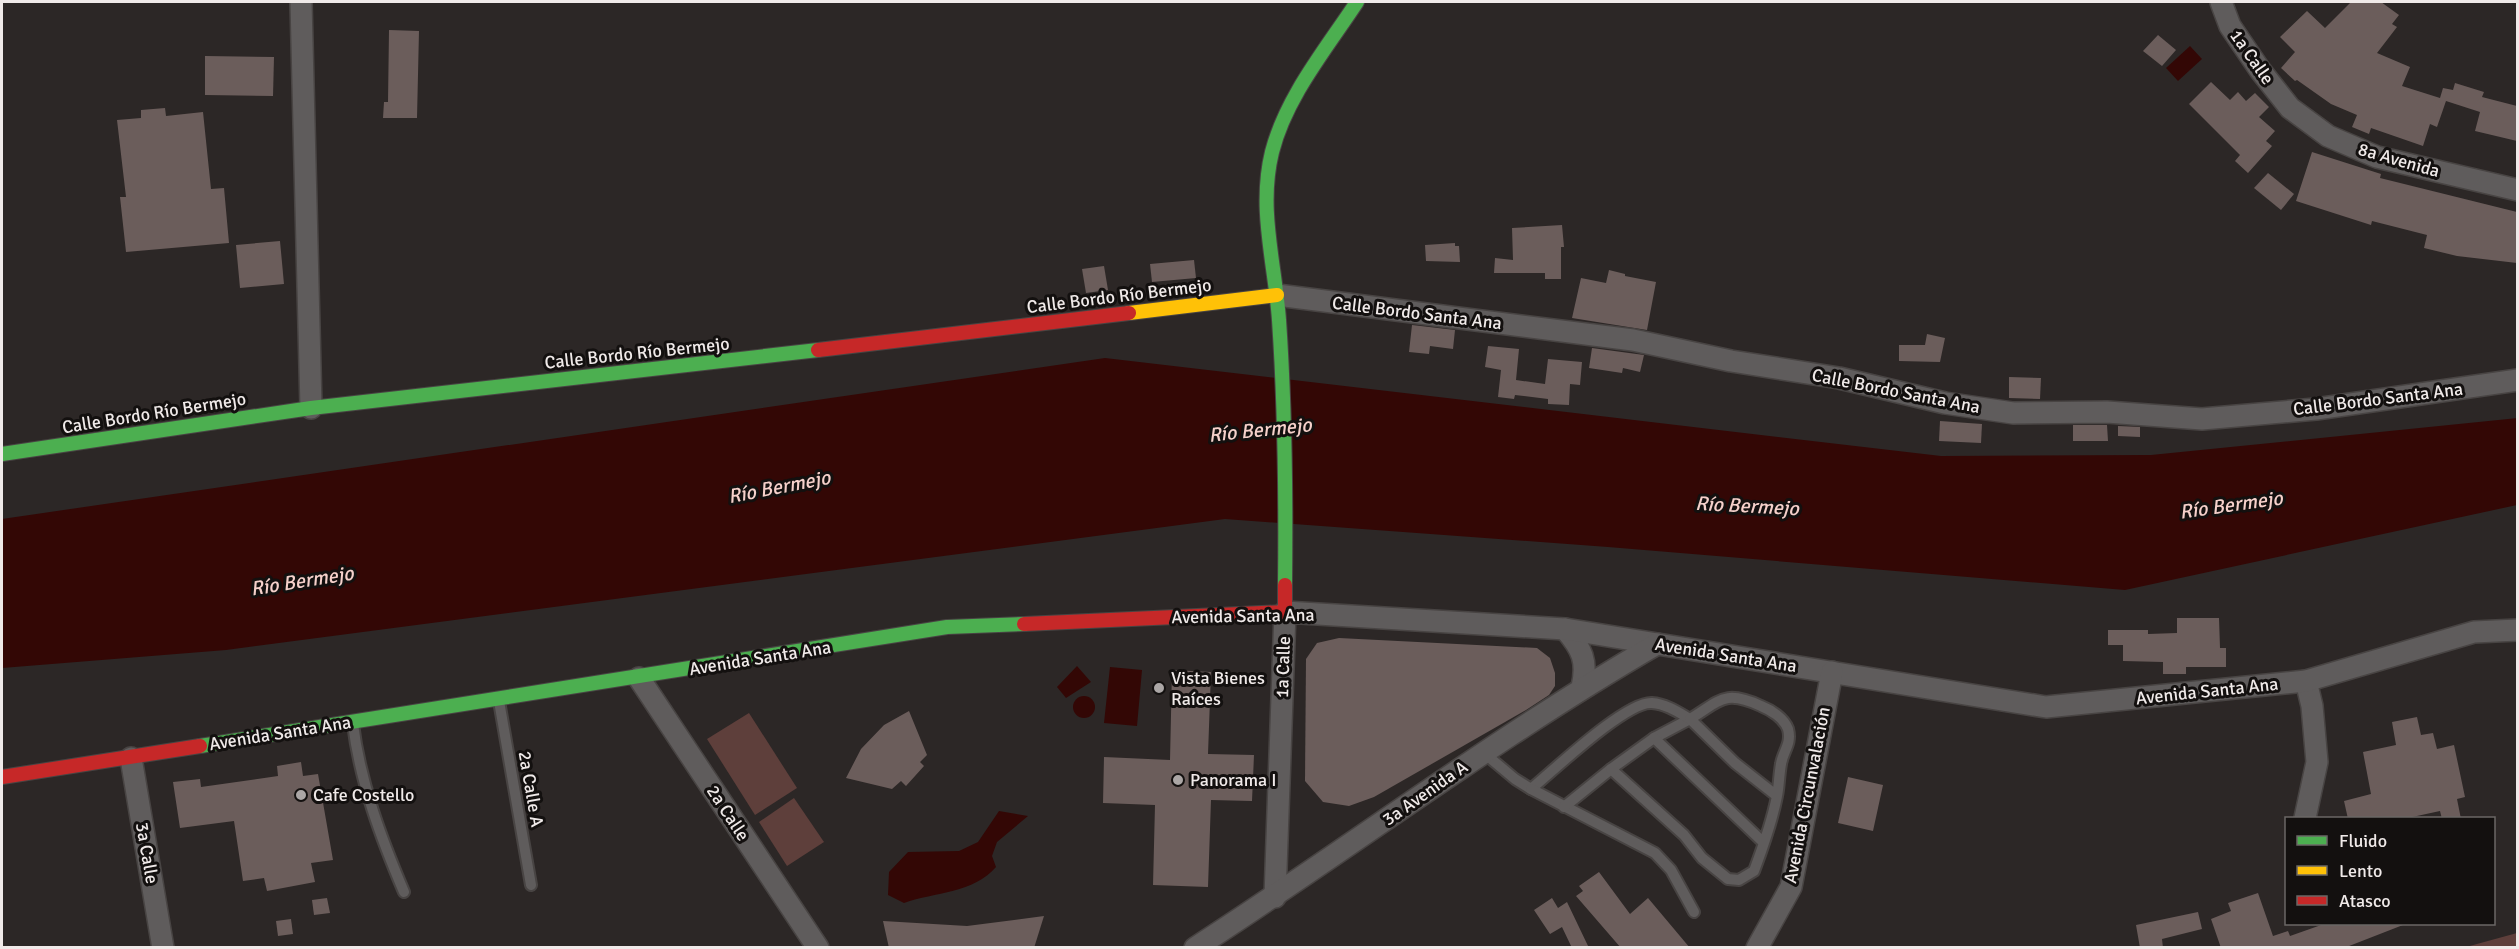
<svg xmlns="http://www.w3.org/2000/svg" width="2519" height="949" font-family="Signika,sans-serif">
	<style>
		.green { fill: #5e3f3b }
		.water { fill: #330705 }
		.building { fill: #6b5d5b }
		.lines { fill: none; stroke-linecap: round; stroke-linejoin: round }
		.lane-casing { stroke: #484443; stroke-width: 14 }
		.street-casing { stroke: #484443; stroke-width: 24 }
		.fast-casing { stroke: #484443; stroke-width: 16 }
		.slow-casing { stroke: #484443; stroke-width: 16 }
		.jam-casing { stroke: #484443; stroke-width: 16 }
		.lane { stroke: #5f5c5c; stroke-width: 10 }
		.street { stroke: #5f5c5c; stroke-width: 21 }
		.fast { stroke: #4caf50; stroke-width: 14 }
		.slow { stroke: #ffc107; stroke-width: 14 }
		.jam { stroke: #c62828; stroke-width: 14 }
		.poi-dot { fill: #aba6a5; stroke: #13100f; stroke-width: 2 }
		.labels { text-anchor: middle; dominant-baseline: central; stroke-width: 6; stroke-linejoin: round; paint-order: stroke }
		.street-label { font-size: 18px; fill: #f0eae9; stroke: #13100f }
		.poi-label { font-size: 18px; fill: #f0eae9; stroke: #13100f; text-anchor: start }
		.water-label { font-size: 20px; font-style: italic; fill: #f6d1cb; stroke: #13100f }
	</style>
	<rect width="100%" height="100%" fill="#2c2726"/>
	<!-- green -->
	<g class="green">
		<polygon points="749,713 797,788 755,815 707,739"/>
		<polygon points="794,798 824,842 787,866 759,822"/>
		<polygon points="2517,933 2517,947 2466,947"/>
	</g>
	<!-- water -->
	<g class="water">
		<polygon points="2190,46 2202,59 2178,81 2166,68"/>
		<polygon points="1105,358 1941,456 2151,455 2518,418 2517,505 2125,590 1608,547 1225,519 226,650 2,668 2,519"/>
		<polygon points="1077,666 1091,682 1066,698 1057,687"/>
		<polygon points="1110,667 1142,670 1137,726 1104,723"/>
		<circle cx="1084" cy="707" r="11"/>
		<path d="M999,811l29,5 -31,26 -5,14 4,11c-22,26 -61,25 -92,36l-16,-8 1,-23 19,-20 51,-1 19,-9z"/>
	</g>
	<!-- building -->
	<g class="building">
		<polygon points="2351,2 2381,2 2399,15 2392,24 2397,27 2377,53 2410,67 2402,86 2440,98 2443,88 2453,90 2455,83 2484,92 2482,97 2517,106 2517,141 2475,131 2480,112 2446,101 2437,127 2430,124 2423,146 2371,128 2369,134 2352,127 2357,115 2331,104 2297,80 2295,81 2281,68 2295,52 2280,37 2307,11 2325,28"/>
		<polygon points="389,30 419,31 417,118 383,118 384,102 388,102"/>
		<polygon points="2158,35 2176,50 2162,66 2143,51"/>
		<polygon points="205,56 274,57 273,96 205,95"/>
		<polygon points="2211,82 2230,100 2238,92 2246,101 2255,93 2269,107 2259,117 2275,131 2266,141 2272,146 2248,173 2235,161 2240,155 2189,104"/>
		<polygon points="165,108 166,116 203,112 211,189 224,188 229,243 126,252 120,197 126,197 117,120 141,118 141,110"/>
		<polygon points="2312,152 2381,174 2380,178 2517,212 2517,263 2457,256 2424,248 2427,235 2372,221 2371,225 2296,201"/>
		<polygon points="2268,173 2294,194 2281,210 2254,188"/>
		<polygon points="1562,225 1564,247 1561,247 1561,279 1545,279 1545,273 1494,273 1495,258 1513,260 1512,228"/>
		<polygon points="280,241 284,284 240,288 236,245"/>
		<polygon points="1455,243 1455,246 1459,246 1460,262 1426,261 1425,245"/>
		<polygon points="1194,260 1196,278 1152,282 1150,264"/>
		<polygon points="1104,266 1108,290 1086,293 1082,269"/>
		<polygon points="1609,270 1625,274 1625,276 1656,282 1647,330 1572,318 1581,278 1606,283"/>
		<polygon points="1412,325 1455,330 1453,349 1430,346 1429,354 1409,352"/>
		<polygon points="1927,334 1945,338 1940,362 1899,361 1899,345 1925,345"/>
		<polygon points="1488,346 1519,349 1516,380 1545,384 1548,359 1582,362 1580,385 1570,384 1569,405 1548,404 1548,399 1515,395 1514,399 1498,397 1501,370 1485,367"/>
		<polygon points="1592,348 1644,355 1640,372 1623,368 1622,373 1589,368"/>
		<polygon points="2009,377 2041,378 2040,399 2009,398"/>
		<polygon points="1940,421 1982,424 1981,443 1939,441"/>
		<polygon points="2073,425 2107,425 2108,441 2073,441"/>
		<polygon points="2118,426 2140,427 2140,437 2118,436"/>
		<polygon points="2177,618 2219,618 2220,648 2226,648 2226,667 2186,667 2186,674 2163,674 2163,662 2123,661 2123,645 2108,645 2108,630 2148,630 2148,634 2177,633"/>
		<polygon points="1339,638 1537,648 1550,658 1555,673 1555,686 1549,695 1526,710 1374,797 1349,806 1323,802 1305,781 1306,659 1317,643"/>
		<polygon points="1172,670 1211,672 1208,754 1254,755 1252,801 1211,800 1208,887 1153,885 1155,805 1103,803 1104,757 1170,760"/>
		<polygon points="909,711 927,755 920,762 924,766 906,786 901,781 892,789 846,778 861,749 884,725"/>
		<polygon points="2417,717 2421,735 2433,733 2437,749 2454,745 2465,797 2457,799 2461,819 2442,819 2440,811 2403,819 2348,819 2344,801 2371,794 2363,752 2396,745 2392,722"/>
		<polygon points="301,762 303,776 318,774 333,860 311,863 315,882 267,891 264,878 243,881 234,821 180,828 173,782 200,779 201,787 278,776 277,766"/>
		<polygon points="1848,777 1883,785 1873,831 1838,823"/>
		<polygon points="1599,872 1630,914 1648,898 1690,948 1621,948 1576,896 1583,891 1579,886"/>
		<polygon points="2258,893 2273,936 2288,931 2290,936 2324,924 2403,925 2344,948 2221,948 2211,919 2231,911 2228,903"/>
		<polygon points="327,898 330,913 314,915 312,900"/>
		<polygon points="1552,898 1558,908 1567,902 1589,948 1572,948 1562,927 1550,934 1534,910"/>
		<polygon points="2198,912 2202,929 2162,939 2163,948 2140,948 2136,925"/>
		<polygon points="1044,916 1034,948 889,948 883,921 967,926"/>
		<polygon points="291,919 293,934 278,936 276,921"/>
	</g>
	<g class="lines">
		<!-- lane casing -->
		<g class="lane-casing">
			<g id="lane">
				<polyline points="499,701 531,885"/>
				<path d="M353,724c7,58 28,114 51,168"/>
				<polyline points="1654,738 1690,719"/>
				<path d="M1484,753l31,26 16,10c22,-18 95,-88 121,-86 14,1 26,9 38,16"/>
				<polyline points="1531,789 1655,853 1671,870 1694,912"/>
				<polyline points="1564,807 1611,769"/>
				<path d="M1764,843l-110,-105 -43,31 73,66 18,23 26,21 11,1 15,-9c9,-24 18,-49 23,-75 2,-10 2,-21 4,-32 2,-13 11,-20 7,-35 -4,-11 -17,-19 -27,-23 -37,-17 -41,-5 -71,13l45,44 42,33"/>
			</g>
		</g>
		<!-- street casing -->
		<g class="street-casing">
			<g id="street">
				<path d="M301,2c3,135 6,270 10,406"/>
				<polyline points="2221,2 2230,26 2260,70 2290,108 2328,136 2377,157 2518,190"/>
				<polyline points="1277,295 1633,340 1731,361 1839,378 1945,403 2013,413 2107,412 2202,419 2316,409 2518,380"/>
				<path d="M1565,629c17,20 23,32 17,58"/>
				<polyline points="639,678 818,948"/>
				<polyline points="131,758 163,948"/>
				<polyline points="2305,818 2317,762 2312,706 2306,681"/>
				<polyline points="1275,897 1285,612 1565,629 2046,707 2306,681 2474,632 2518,630"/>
				<path d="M1195,948c155,-100 303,-212 462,-304"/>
				<polyline points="1757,948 1791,887 1832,672"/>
			</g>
		</g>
		<!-- fast casing -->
		<g class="fast-casing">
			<g id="fast">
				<polyline points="2,454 311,408 818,350"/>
				<path d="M1285,585c1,-88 0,-177 -6,-265 -4,-57 -21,-111 -7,-168 14,-55 54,-103 85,-150"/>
				<polyline points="200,746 947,627 1024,624"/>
			</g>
		</g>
		<!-- slow casing -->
		<g class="slow-casing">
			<polyline id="slow" points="1129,313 1277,295"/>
		</g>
		<!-- jam casing -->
		<g class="jam-casing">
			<g id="jam">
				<polyline points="818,350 1129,313"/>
				<polyline points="1024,624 1285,612 1285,585"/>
				<polyline points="2,777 200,746"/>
			</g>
		</g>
		<!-- lane -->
		<use href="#lane" class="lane"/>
		<!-- street -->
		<use href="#street" class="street"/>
		<!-- fast -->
		<use href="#fast" class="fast"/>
		<!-- slow -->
		<use href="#slow" class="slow"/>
		<!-- jam -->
		<use href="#jam" class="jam"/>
	</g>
	<!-- markers -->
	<g class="poi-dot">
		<circle cx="1159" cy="688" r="6"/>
		<circle cx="1178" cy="780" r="6"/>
		<circle cx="301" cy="795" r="6"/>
	</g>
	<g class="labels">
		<!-- street labels -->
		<g class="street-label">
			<text transform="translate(2252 57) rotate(55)">1a Calle</text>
			<text transform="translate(2399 160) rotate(16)">8a Avenida</text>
			<text transform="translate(1119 296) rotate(-7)">Calle Bordo Río Bermejo</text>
			<text transform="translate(1417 313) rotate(7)">Calle Bordo Santa Ana</text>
			<text transform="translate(637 353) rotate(-6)">Calle Bordo Río Bermejo</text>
			<text transform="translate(1896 391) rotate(11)">Calle Bordo Santa Ana</text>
			<text transform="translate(2378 399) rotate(-7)">Calle Bordo Santa Ana</text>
			<text transform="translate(154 413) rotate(-9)">Calle Bordo Río Bermejo</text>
			<text transform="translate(1243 616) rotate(-1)">Avenida Santa Ana</text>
			<text transform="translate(1726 655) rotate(9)">Avenida Santa Ana</text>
			<text transform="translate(760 658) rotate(-9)">Avenida Santa Ana</text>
			<text transform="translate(1283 667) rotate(-88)">1a Calle</text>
			<text transform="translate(2207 691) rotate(-6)">Avenida Santa Ana</text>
			<text transform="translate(280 733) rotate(-9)">Avenida Santa Ana</text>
			<text transform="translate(531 789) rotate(80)">2a Calle A</text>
			<text transform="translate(1425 793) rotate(-35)">3a Avenida A</text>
			<text transform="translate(1807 795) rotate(-79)">Avenida Circunvalación</text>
			<text transform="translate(728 813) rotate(57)">2a Calle</text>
			<text transform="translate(147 853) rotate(80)">3a Calle</text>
		</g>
		<!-- poi labels -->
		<g class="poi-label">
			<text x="1171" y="678">Vista Bienes<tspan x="1171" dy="21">Raíces</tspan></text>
			<text x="1190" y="780">Panorama I</text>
			<text x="313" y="795">Cafe Costello</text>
		</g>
		<!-- water labels -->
		<g class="water-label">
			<text transform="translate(1260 430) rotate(-6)">Río Bermejo</text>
			<text transform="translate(779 487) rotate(-11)">Río Bermejo</text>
			<text transform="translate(2231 505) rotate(-8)">Río Bermejo</text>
			<text transform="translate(1747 506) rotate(3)">Río Bermejo</text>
			<text transform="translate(302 581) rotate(-9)">Río Bermejo</text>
		</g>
	</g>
	<!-- border -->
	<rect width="2519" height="949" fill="none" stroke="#f0eae9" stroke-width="6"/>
	<!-- legend -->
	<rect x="2285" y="817" width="210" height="108" fill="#13100f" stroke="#6b6766" stroke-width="1.5"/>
	<rect x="2297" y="836" width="30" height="9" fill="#4caf50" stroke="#6b6766" stroke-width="1.5"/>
	<text x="2339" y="847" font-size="18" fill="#f0eae9">Fluido</text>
	<rect x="2297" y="866" width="30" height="9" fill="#ffc107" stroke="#6b6766" stroke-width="1.5"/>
	<text x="2339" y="877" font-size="18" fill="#f0eae9">Lento</text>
	<rect x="2297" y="896" width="30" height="9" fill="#c62828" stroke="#6b6766" stroke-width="1.5"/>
	<text x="2339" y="907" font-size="18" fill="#f0eae9">Atasco</text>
</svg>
